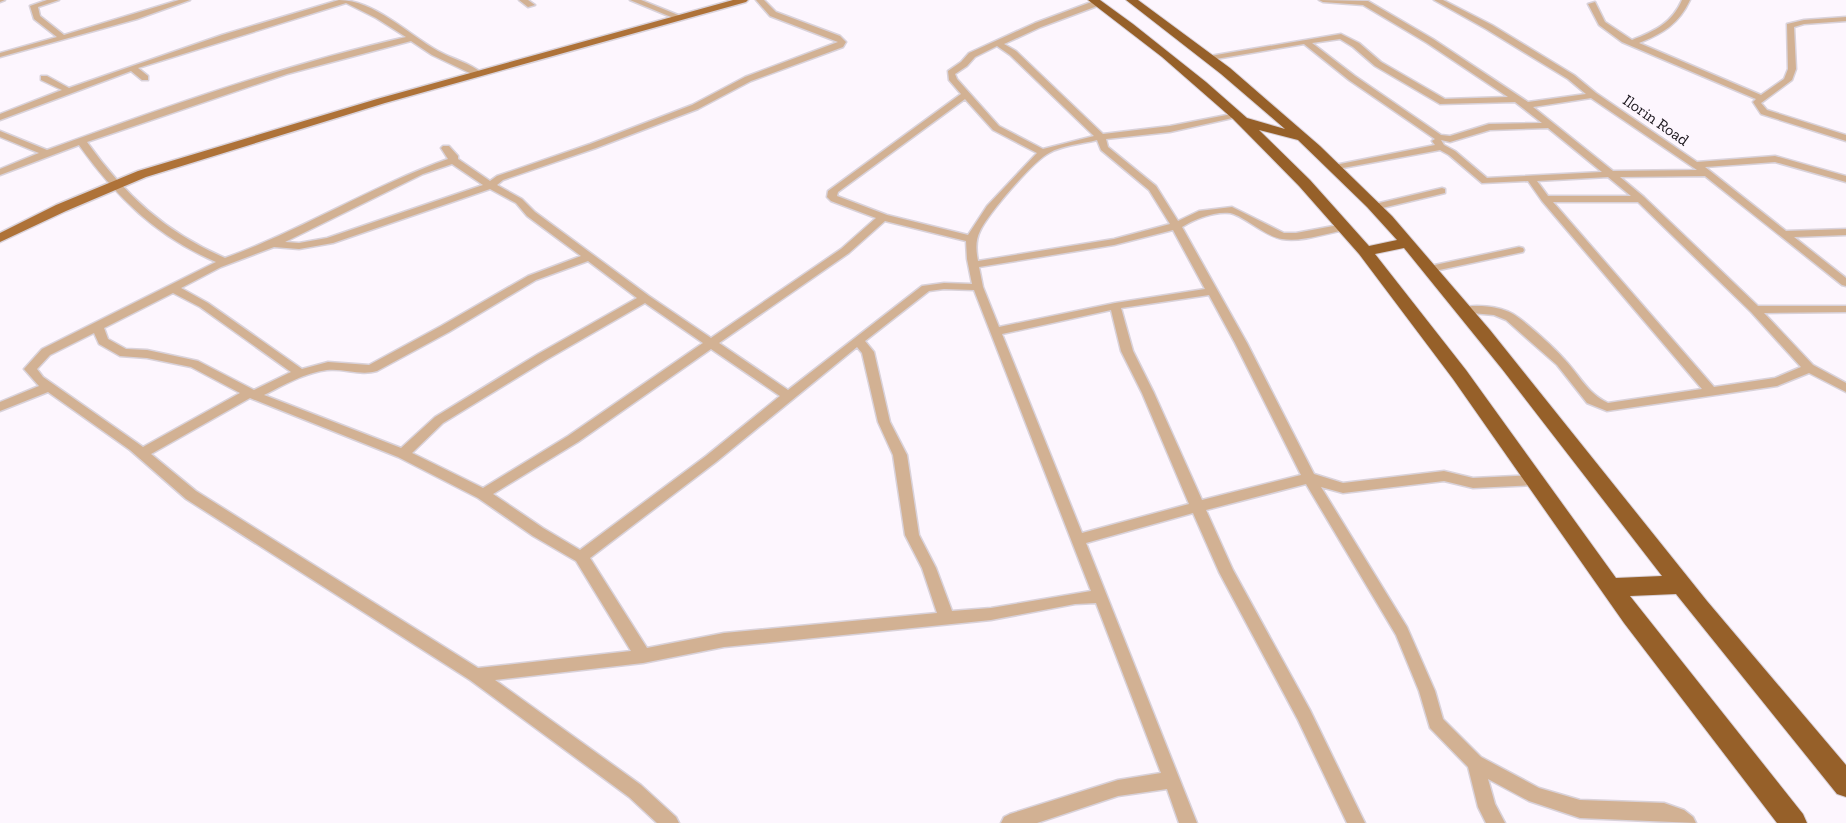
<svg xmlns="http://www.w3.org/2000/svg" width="1846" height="823" font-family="'Zilla Slab',serif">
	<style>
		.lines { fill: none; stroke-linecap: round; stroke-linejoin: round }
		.minor-casing { stroke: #d9d2da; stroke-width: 3 }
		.major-casing { stroke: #d9d2da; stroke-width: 3 }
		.highway-casing { stroke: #d9d2da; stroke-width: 2 }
		.minor { fill: #d2b193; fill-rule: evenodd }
		.major { fill: #ae7238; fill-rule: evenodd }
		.highway { fill: #966029; fill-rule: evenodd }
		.labels { text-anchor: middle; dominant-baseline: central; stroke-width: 5; stroke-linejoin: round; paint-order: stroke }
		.far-street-label { font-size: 16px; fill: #1a151c; stroke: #fdf6fe }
	</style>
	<rect width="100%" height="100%" fill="#fdf6fe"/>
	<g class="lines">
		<!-- minor casing -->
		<g class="minor-casing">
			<g id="minor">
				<polygon points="0,0 5,0 0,2"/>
				<polygon points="47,0 59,0 38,7 40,16 64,35 179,0 190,0 137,19 0,57 0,53 57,37 34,19 30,6"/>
				<path d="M339,0c35,0 70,35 99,51 14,8 33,12 45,23l-7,2 -44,-21 -21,-14 -124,33 -200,68c38,53 78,90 138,116 77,-28 147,-72 223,-99l-7,-11 2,-2h6l9,10v3l32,22 7,-5 93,-32 102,-39 53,-28 93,-35 -68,-26 -14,-16h8l12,12 64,24 6,6 -3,5 -92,34 -53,28 -102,39 -93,32 -6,5 25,14 13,13 114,84 62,42 130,-89 35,-31 -45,-17 -4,-4 1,-6 133,-97 -12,-14 -1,-9 13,-9 8,-9 66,-30 59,-22h6v4l-59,22 -37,17 12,7 87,83 67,-8 67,-13v4l-67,15 -64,7 2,8 48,39 22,35 21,-10 33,-4 52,26h12l48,-9 5,3 -5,3c-19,4 -42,12 -62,9 -18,-3 -39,-24 -52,-26 -15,-2 -36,6 -48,14l65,116 67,131 29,9 101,-12 29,7 63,-3 5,1 2,4 -2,4 -5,1 -63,3 -29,-7 -101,12 -22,-6 86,140 28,64 8,28 38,38 58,31 41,12 84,3 20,7 9,7 3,6 -116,-5 -51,-17 -41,-22 7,25 10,19h-19l-8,-16 -10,-40 -38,-39 -11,-37 -23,-56 -90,-151 -100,26 27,60 77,140 55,113h-18l-49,-103 -79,-148 -26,-59 -107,30 111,280h-18l-12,-34 -49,7 -81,27h-36l3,-6 6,-3 108,-34 43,-7 -65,-170 -21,1 -84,16 -267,27 -81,16 -148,17 146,105 35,32 3,6h-22l-28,-26 -159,-117 -284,-181 -56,-49 -82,-58 -48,19v-9l39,-16 -15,-17 18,-20 174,-87c-60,-26 -100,-65 -137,-117l-79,30v-6l39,-16 -39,-16v-6l47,19c118,-43 237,-85 359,-113l-30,-19 -30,-15 -208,65 10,8v4h-6l-11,-9 -131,49v-6l62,-24 -21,-10v-4h6l22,12 153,-53zM997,46l13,9 84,81 -51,13 -44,-23 -42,-47 -2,-5 12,-8 8,-9zM965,99l28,31 44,23 -50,53 -19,29 -81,-20 -50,-19 1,-4zM1097,140l4,10 48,40 21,34 -56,15 -136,22c-2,-10 -3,-20 2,-30 8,-17 53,-70 69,-78 13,-8 33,-9 48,-13zM452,164l31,21 -156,53 -28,5 -14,-1 138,-68zM490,189l26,14 11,13 54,40 -53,20 -87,50 -72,39 -41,-3 -26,7 -94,-66 -27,-15 40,-21 53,-20 25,2 34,-6zM885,221l81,20 1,18 5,25 -28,-1 -22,3 -134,104 -69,-47 130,-90zM1173,230l32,59 -90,14 -116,24 -16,-40 -4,-20 135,-22zM588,261l49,37 -99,56 -103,63 -34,31 -137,-53c20,-10 40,-22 63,-25 17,-2 33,6 50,1l72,-39 87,-52zM944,289l30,1 117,301 -100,17 -39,3 -16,-43 -17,-33 -12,-80 -17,-33 -16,-70 -9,-11 64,-50zM173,293l27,14 91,65 -37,18 -56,-29 -51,-11 -21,-1 -18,-10 -4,-11zM1209,295l26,48 66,132 -99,25 -48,-107 -21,-42 -12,-43zM645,303l58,40 -135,93 -85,52 -71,-35 31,-30 103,-63zM1111,310l10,41 21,42 47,111 -107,29 -80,-199zM94,333l5,11 21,12 27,2 44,9 49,26 -97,54 -100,-70 -6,-8 13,-14zM857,347l5,6 16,69 15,33 12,80 17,33 15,45 -213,20 -77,15 -57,-90 126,-96zM711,349l69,47 -74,60 -126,94 -37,-22 -50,-34 85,-52zM250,398l148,59 80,41 55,38 43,25 55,90 -153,17 -282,-177 -45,-37z"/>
				<polygon points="519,0 528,0 535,5 528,7"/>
				<polygon points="630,0 641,0 683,17 676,19"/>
				<path d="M1319,0l49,1 65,38 95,63 58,-8 -18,-15 -82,-50 -52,-29h9l49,25 82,50 22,18 101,69 78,-6 71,20v6l-71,-20 -70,5 81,64 60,-2v6l-52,2 52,41v8l-4,-1 -137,-109 -85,1 24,20 114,109h88v6l-82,1 49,52 33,18v9l-37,-19 -32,13 -170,25 -20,-8 -30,-38 -51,-45 -12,-5 -34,-3 -2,-2 2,-2c15,-4 39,-2 53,6 13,8 42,34 52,46 15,16 22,33 43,43l94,-14 -160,-188 -14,-20 -46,2 -33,-28 -9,-5 -108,20v-4l3,-1 100,-20 -3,-4 3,-2 -86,-59 -45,-36 -94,16 -4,-2 4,-2 131,-22 18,9 22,19 64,37 63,-2 -81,-54 -64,-38 -40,-3zM1340,39l13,8 22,19 65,38 75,-2 27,21 -53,1 -39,12 -9,-1 -86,-59 -43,-33zM1591,98l106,72 -84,1 -80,-64zM1548,128l54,44 -115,6 -32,-27 -11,-6 -3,-5 9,2 40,-12zM1608,177l23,19h-83l-11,-15zM1553,202h85l113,110 50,55 -26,11 -61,9z"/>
				<path d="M1682,0h8c-11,24 -28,34 -51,43l122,52 23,-16 4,-10 -1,-45 17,-4 42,-3v4l-42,3 -10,3 2,42 -4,11 -31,23 6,7 79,25v6l-85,-27 -8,-12 3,-3 -134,-57 -23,-17 -11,-21 7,-2 10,20 27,18c23,-9 40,-17 50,-40z"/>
				<polygon points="1442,188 1445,189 1445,193 1374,210 1369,207 1371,205"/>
				<polygon points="1519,247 1523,248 1524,250 1523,252 1430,272 1425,269 1430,266"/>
			</g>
		</g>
		<!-- major casing -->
		<g class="major-casing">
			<polygon id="major" points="733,0 748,0 746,2 385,103 146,177 66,211 0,242 0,233 56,205 138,171 377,99"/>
		</g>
		<!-- highway casing -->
		<g class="highway-casing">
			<path id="highway" d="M1088,0h12l33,24 73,58 41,36 38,11 -64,-55 -95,-74h12l92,68 90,78 72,70 98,114 217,271 139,164v32l-9,-3 -161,-200 -46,2 173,218 4,9h-30l-153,-200 -171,-244 -94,-125 -60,-68 -66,-67 -71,-62zM1259,130l39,10 69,67 30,33 -28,6 -59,-66zM1404,248l98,121 160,207 -46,2 -150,-208 -91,-116z"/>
		</g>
		<!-- minor -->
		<use href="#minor" class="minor"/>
		<!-- major -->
		<use href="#major" class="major"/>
		<!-- highway -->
		<use href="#highway" class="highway"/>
	</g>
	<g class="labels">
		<!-- far-street labels -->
		<g class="far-street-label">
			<text transform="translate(1656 120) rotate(35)">Ilorin Road</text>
		</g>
	</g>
</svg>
